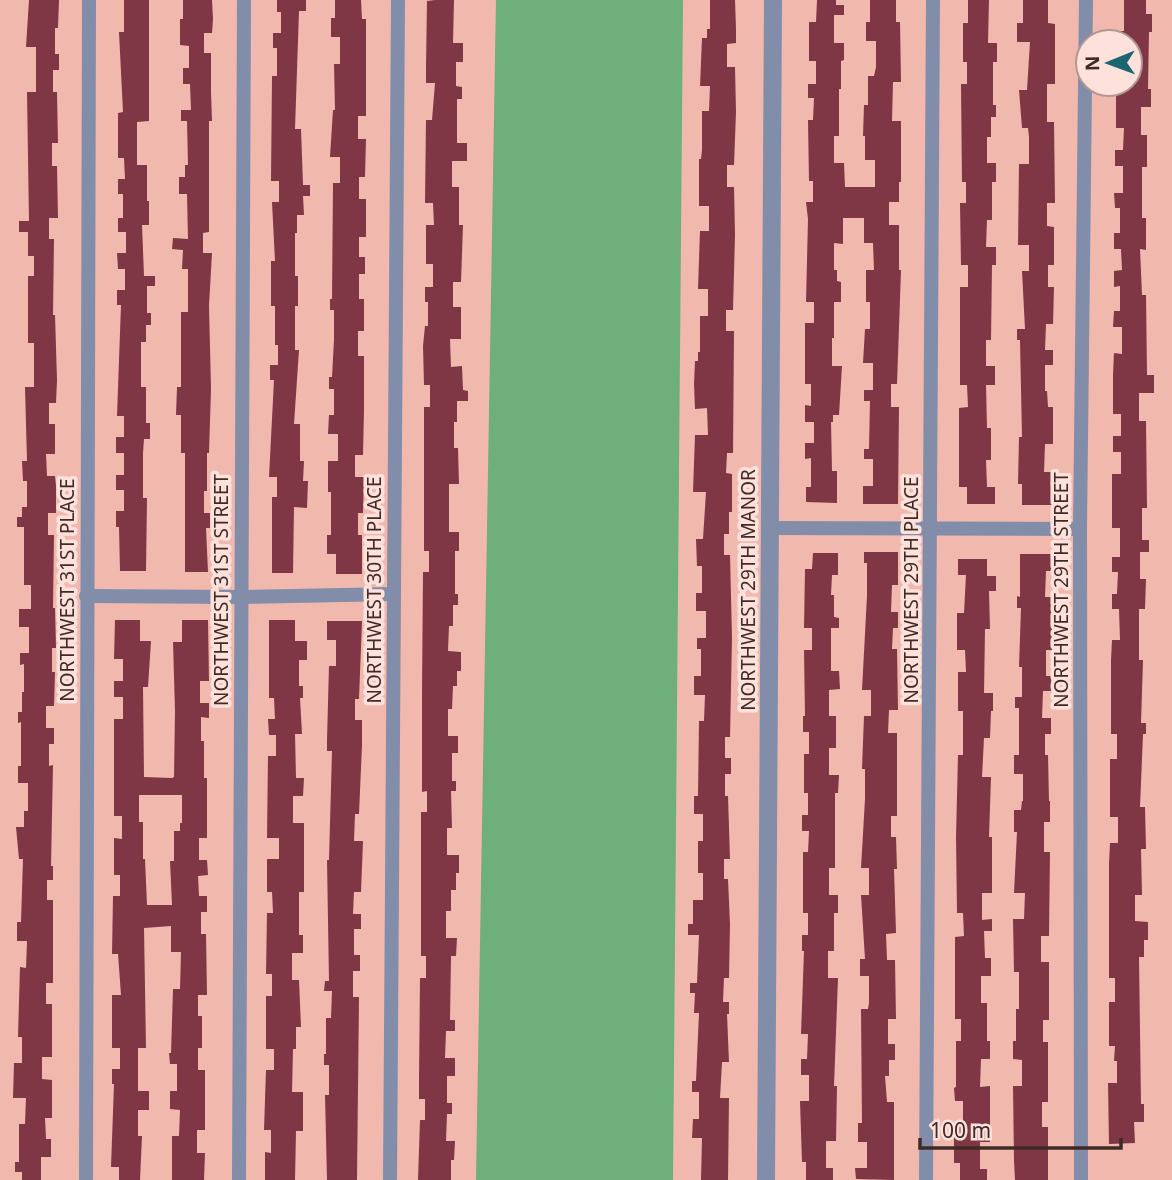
<svg xmlns="http://www.w3.org/2000/svg" width="1172" height="1180" font-family="'Noto Sans',sans-serif">
	<style>
		.water { fill: #6eaf7b }
		.building { fill: #7f3645; fill-rule: evenodd }
		.lines { fill: none; stroke-linecap: round; stroke-linejoin: round }
		.minor { stroke: #828daa; stroke-width: 14 }
		.tertiary { stroke: #828daa; stroke-width: 18 }
		.labels { text-anchor: middle; dominant-baseline: central; stroke-width: 7; stroke-linejoin: round; paint-order: stroke }
		.street-label { font-size: 19px; fill: #402a26; stroke: #fee1db }
	</style>
	<rect width="100%" height="100%" fill="#f1b8ae"/>
	<!-- water -->
	<polygon class="water" points="496,0 683,0 673,1180 476,1180"/>
	<!-- building -->
	<g class="building">
		<polygon points="29,0 59,0 58,28 55,28 55,54 59,54 59,70 53,70 53,92 57,92 58,143 52,143 52,166 57,166 58,218 49,218 49,239 54,239 53,315 55,315 57,380 56,403 49,403 49,424 55,424 55,454 46,454 47,476 55,476 56,486 56,513 48,513 48,535 54,535 53,608 55,608 56,648 52,648 52,672 55,672 54,706 46,706 46,728 54,728 54,744 49,744 49,766 53,765 51,866 53,866 53,880 47,880 47,900 53,900 53,983 46,983 46,1004 52,1004 52,1057 42,1057 42,1079 52,1080 52,1118 45,1118 46,1139 51,1139 51,1157 41,1157 41,1180 22,1180 22,1172 15,1172 15,1162 19,1162 19,1124 25,1124 26,1098 13,1098 14,1063 22,1063 22,1037 18,1037 20,967 26,968 27,941 17,941 17,922 21,922 23,859 19,859 16,827 24,827 24,811 28,811 28,783 18,783 18,766 21,766 21,722 18,723 18,712 22,712 22,692 24,692 24,664 20,665 20,653 29,653 29,627 19,627 19,609 31,609 31,585 24,585 24,527 17,527 17,517 22,517 22,507 27,507 27,481 23,481 22,461 27,461 25,387 34,387 34,343 28,343 28,276 34,276 34,256 28,256 28,232 19,232 19,221 29,221 27,92 36,92 36,47 26,47"/>
		<polygon points="124,0 149,0 149,121 137,122 137,165 147,165 147,201 149,201 149,225 142,225 144,276 155,276 155,286 147,286 147,313 151,313 151,325 146,325 146,342 141,342 141,387 146,387 146,423 150,423 150,439 144,439 143,453 143,498 147,498 146,571 120,571 119,527 116,527 116,511 124,511 124,490 116,490 116,475 124,475 124,453 116,453 116,437 124,437 124,416 117,416 121,305 117,305 117,290 125,290 125,269 118,269 117,253 126,253 126,232 118,232 118,218 123,218 123,194 118,194 118,179 125,179 124,158 118,158 118,113 123,112 119,32 124,32"/>
		<polygon points="183,0 212,0 213,19 212,33 204,33 204,53 211,53 211,92 212,121 209,121 209,232 203,233 203,253 212,253 209,306 211,389 209,453 207,453 207,491 204,491 204,513 210,513 210,528 206,528 208,572 185,572 185,453 181,453 181,415 176,415 177,387 181,387 181,312 188,312 188,269 182,269 183,250 172,249 173,238 188,239 187,194 179,194 179,177 185,177 185,165 188,165 187,121 181,121 181,110 191,110 190,84 183,84 183,68 189,68 189,46 180,45 180,19 183,19"/>
		<polygon points="277,0 306,0 306,11 299,11 295,129 301,129 303,185 310,185 310,196 303,196 304,215 297,215 297,233 295,233 295,276 298,276 298,306 295,306 295,350 299,350 294,424 300,424 300,461 304,461 303,481 308,481 307,508 294,507 293,573 272,573 272,497 277,497 277,477 269,477 274,380 270,380 270,365 278,365 278,345 275,345 275,306 271,306 271,261 275,261 272,202 279,202 279,181 271,181 272,76 277,76 277,48 273,48 273,33 281,33 281,12 277,12"/>
		<polygon points="335,0 361,0 362,19 366,19 366,116 358,116 358,139 366,139 365,177 359,177 359,199 366,199 366,237 359,237 359,257 365,257 365,274 359,274 359,299 364,299 364,331 358,331 358,356 364,356 364,410 363,455 355,455 355,477 364,477 363,513 358,513 358,535 362,535 362,574 336,574 336,554 327,554 327,535 331,535 331,492 328,492 328,461 338,461 338,434 328,434 329,415 334,415 334,389 329,389 329,377 332,377 334,340 334,310 330,310 330,299 332,299 333,183 340,183 340,157 330,157 333,110 335,110 334,64 340,64 340,37 331,37 331,18 335,18"/>
		<polygon points="435,0 454,0 453,43 463,43 463,62 456,62 456,86 462,87 462,99 457,99 457,143 467,143 467,161 452,161 452,187 459,187 459,225 463,225 461,282 453,282 453,307 461,307 461,339 450,339 451,367 462,366 463,390 468,391 468,401 457,401 457,422 454,422 454,448 458,448 459,484 449,484 449,532 459,532 459,551 455,551 455,594 458,594 458,605 453,605 453,626 449,626 448,651 461,652 461,671 457,671 457,686 453,686 452,709 448,709 448,736 458,736 458,753 452,753 452,781 456,781 456,791 451,791 452,828 447,828 447,855 459,855 459,873 456,873 456,890 451,890 451,911 446,911 446,938 457,938 456,956 451,956 450,1020 455,1020 455,1031 446,1031 445,1058 455,1058 455,1076 447,1076 447,1103 452,1103 452,1114 447,1114 446,1141 455,1141 454,1160 451,1160 451,1180 418,1180 420,1120 425,1120 425,1099 419,1099 419,1082 420,978 426,978 426,956 421,956 421,812 427,812 427,791 422,792 422,691 423,572 429,572 429,551 424,551 424,407 430,407 430,385 424,385 423,346 425,326 428,326 428,302 425,302 425,287 433,287 433,264 426,264 426,225 434,225 433,203 425,203 426,120 432,120 435,83 426,83 426,67 427,1"/>
		<polygon points="710,0 735,0 736,29 736,43 727,44 727,67 735,67 736,112 734,165 727,165 727,187 734,187 735,235 733,310 726,310 726,331 734,331 733,453 727,453 726,473 732,474 732,512 729,512 729,534 724,534 724,555 730,555 732,638 730,737 725,737 725,758 731,758 731,774 725,774 725,796 728,796 730,859 724,859 724,879 728,879 730,924 729,978 724,978 723,1002 729,1002 729,1014 727,1014 729,1062 722,1062 720,1098 729,1098 728,1180 701,1180 702,1138 692,1138 693,1119 699,1119 699,1092 692,1092 692,1081 696,1081 699,1013 694,1013 695,993 690,993 690,983 697,983 699,935 688,935 688,924 693,924 693,900 703,900 703,873 698,873 698,841 703,841 703,814 694,814 694,796 698,796 699,721 704,721 705,695 694,695 694,676 701,676 701,649 697,649 697,638 706,638 706,611 696,611 696,593 702,593 702,566 697,566 696,539 703,539 706,492 693,492 695,435 708,435 707,408 695,409 694,384 695,361 698,361 698,352 700,352 700,316 708,316 708,289 698,289 700,231 709,231 709,206 699,206 699,159 701,159 702,150 702,111 709,111 710,86 700,86 702,38 707,38 707,29 710,29"/>
		<polygon points="817,0 836,0 836,5 844,5 844,15 834,15 834,43 844,43 844,60 841,61 841,89 839,89 839,136 834,136 834,163 844,163 845,187 875,187 875,160 865,160 865,136 863,136 864,105 868,105 868,76 874,76 876,67 876,41 866,41 866,22 870,22 870,0 896,0 896,22 900,22 901,82 893,82 892,121 901,121 901,182 899,182 899,202 889,202 889,225 899,225 899,270 901,270 897,384 891,384 891,407 899,407 898,504 863,504 863,486 873,486 873,459 864,459 864,449 869,449 870,401 864,401 864,390 873,390 873,363 863,363 865,329 870,329 870,302 866,302 866,270 874,270 873,243 864,243 864,218 843,218 843,244 834,243 834,270 837,270 837,281 841,282 841,302 834,302 834,338 832,338 832,366 842,366 839,415 833,415 833,422 831,422 832,471 837,471 837,503 806,502 806,487 811,487 811,458 805,459 805,443 814,443 814,422 805,422 805,405 811,406 811,384 805,384 805,323 814,323 814,302 806,302 808,219 806,202 813,202 813,181 809,181 808,120 813,120 814,98 808,98 808,84 816,84 816,61 809,61 809,22 816,22"/>
		<polygon points="968,0 989,0 988,43 997,43 997,62 993,62 993,105 996,105 996,117 991,117 991,137 987,137 987,163 996,163 996,182 992,182 992,220 987,220 986,247 996,247 996,265 992,265 991,340 986,340 986,366 995,366 995,385 986,385 987,428 991,428 991,460 986,460 987,487 995,487 995,504 967,504 967,487 959,487 959,408 968,407 967,385 960,385 960,287 968,287 968,265 961,265 960,203 966,203 966,182 962,182 961,84 967,84 967,62 963,62 963,23 968,23"/>
		<polygon points="1023,0 1048,0 1048,23 1055,24 1055,84 1047,84 1047,122 1054,122 1055,203 1047,203 1047,226 1054,227 1054,265 1048,265 1048,287 1054,287 1053,324 1046,324 1045,350 1053,350 1053,365 1045,365 1045,391 1047,391 1048,407 1053,407 1053,444 1045,444 1044,472 1053,472 1053,505 1022,505 1022,484 1018,484 1019,437 1022,437 1020,340 1017,340 1017,329 1025,329 1022,271 1029,271 1029,245 1018,245 1019,164 1029,164 1029,137 1028,128 1022,128 1019,90 1027,90 1030,42 1017,42 1017,23 1023,23"/>
		<polygon points="1124,0 1146,0 1146,14 1152,14 1152,32 1149,32 1148,89 1151,89 1151,107 1141,107 1141,135 1147,135 1147,167 1142,167 1142,218 1146,218 1146,250 1140,249 1142,295 1146,295 1147,375 1154,375 1154,393 1139,393 1139,421 1146,421 1147,508 1142,508 1142,540 1149,540 1149,552 1140,552 1140,579 1146,579 1145,609 1139,609 1139,660 1143,660 1141,723 1146,723 1146,734 1143,734 1140,807 1145,807 1146,849 1141,849 1142,895 1135,895 1135,921 1148,922 1148,940 1144,940 1144,957 1139,957 1141,1104 1144,1104 1144,1122 1134,1122 1135,1143 1109,1144 1108,1083 1117,1083 1117,1061 1114,1061 1115,1046 1109,1046 1109,1002 1115,1002 1115,978 1109,978 1109,864 1110,843 1118,843 1118,817 1110,817 1110,759 1117,759 1117,734 1111,734 1111,660 1112,640 1120,640 1119,609 1112,609 1112,594 1117,594 1118,572 1112,572 1112,557 1120,557 1120,528 1112,528 1112,474 1121,474 1121,452 1113,452 1113,436 1121,436 1121,414 1113,414 1113,375 1114,353 1122,354 1122,327 1113,327 1114,311 1120,311 1120,286 1114,287 1114,271 1122,270 1121,249 1114,249 1114,233 1120,233 1120,208 1115,208 1114,193 1123,193 1123,166 1115,166 1115,150 1123,150 1124,128 1116,128 1116,89 1130,89 1130,42 1115,42 1115,31 1124,31"/>
		<polygon points="864,552 898,552 898,585 892,585 891,612 898,612 898,628 893,628 892,649 897,649 898,710 889,710 888,733 897,733 897,816 891,816 891,837 896,837 897,869 894,869 896,933 886,934 887,960 895,960 896,1019 888,1019 888,1044 895,1044 895,1060 889,1060 889,1076 885,1076 887,1102 894,1102 894,1180 856,1179 855,1168 867,1168 867,1142 858,1142 858,1123 862,1123 861,1009 868,1009 869,1003 869,976 860,976 860,959 865,959 861,895 869,895 869,868 861,868 865,799 865,769 862,769 864,716 871,716 871,690 862,690 867,596 867,563 864,563"/>
		<polygon points="813,553 838,553 838,575 832,575 831,595 834,595 834,617 839,618 839,628 831,628 831,671 839,671 840,689 829,690 829,716 836,716 836,748 829,748 829,775 839,775 838,793 835,793 835,868 829,868 829,895 838,895 838,913 834,913 834,951 828,951 828,978 838,978 834,1086 837,1086 836,1141 826,1141 826,1168 833,1168 833,1180 806,1180 806,1162 802,1162 800,1101 809,1101 809,1075 801,1075 801,1059 807,1059 808,1034 801,1034 804,951 802,951 802,935 808,935 808,913 803,913 803,852 808,852 809,831 802,831 802,815 808,815 808,793 804,793 804,754 809,754 809,732 803,732 803,716 805,716 804,650 812,650 812,628 804,628 805,569 812,569"/>
		<polygon points="1020,554 1051,554 1051,571 1046,571 1045,597 1052,597 1052,650 1046,650 1046,676 1051,676 1051,691 1043,691 1042,718 1051,718 1051,734 1045,734 1045,755 1048,755 1049,801 1050,801 1050,822 1044,822 1044,852 1050,852 1049,936 1041,936 1041,962 1049,962 1049,1020 1043,1020 1043,1042 1048,1042 1048,1102 1042,1102 1042,1127 1048,1127 1048,1180 1015,1180 1014,1161 1013,1086 1022,1086 1022,1060 1013,1059 1013,1041 1016,1041 1016,1009 1019,1009 1019,972 1014,972 1013,919 1024,919 1025,893 1014,893 1017,832 1014,832 1014,810 1021,810 1022,801 1023,801 1023,774 1014,774 1014,755 1019,755 1019,708 1015,708 1015,697 1022,697 1022,667 1019,667 1021,608 1017,608 1017,596 1020,597"/>
		<polygon points="958,559 987,559 987,576 996,576 996,591 989,591 990,629 985,629 984,693 993,693 993,711 991,711 990,738 984,738 982,777 991,777 989,837 992,837 992,893 982,893 982,920 992,919 992,931 984,931 985,958 991,958 991,976 981,976 981,1003 987,1003 987,1041 990,1041 990,1059 981,1059 980,1087 990,1086 990,1142 980,1142 980,1169 987,1169 987,1180 960,1180 960,1163 954,1163 954,1124 963,1124 963,1101 955,1101 954,1088 956,1087 956,1041 961,1041 961,1019 955,1019 955,937 964,936 963,913 957,913 956,837 958,755 963,755 963,711 958,711 958,672 966,672 965,650 957,650 957,613 964,613 966,575 958,575"/>
		<path d="M115,620h25v21h11l-3,46h-5l1,90 28,1 2,-1 1,-66 -2,-69h9v-22h26l1,61h-9v22h9v15l-8,-1v24h3v37h3v60h-8v22h8l1,15 -10,1 1,20h8v16h-6v22h5l1,61h-9v21h4v32h-4v22h7v60h-8v23h8l-1,27h-32v-44h7l1,-26 -10,-1v-18h7v-27h-7l-1,-11h2l2,-64h7l1,-37h-10v-26l-27,2 2,120h-8v43h11v19h-11v26h4l-2,44h-21v-13h-8l3,-83h-2v-15h8v-21h-8v-53h9l-3,-41h-6l1,-58h7v-21h-6v-37l8,1v-23h-8v-97h9v-22h-9v-16h9v-22h-9zM139,795h43v28h-2v8h-6v30h-4l2,44h-25l-2,-46h-2v-37h-4z"/>
		<polygon points="269,620 295,620 295,641 307,641 307,660 299,660 299,686 303,686 303,698 300,698 302,734 295,734 296,778 304,778 303,796 293,796 293,823 304,823 304,892 299,892 299,935 303,935 303,953 292,953 292,980 299,980 301,1027 296,1027 296,1049 293,1049 292,1092 303,1092 303,1131 296,1131 295,1180 265,1180 265,1152 271,1153 271,1130 264,1130 266,1070 274,1070 274,1049 266,1049 266,996 272,996 272,974 266,974 267,913 273,913 272,892 267,892 267,859 279,859 279,838 267,838 268,756 276,756 276,735 269,735 268,719 275,719 274,698 269,698"/>
		<polygon points="327,621 362,621 359,699 355,699 355,720 362,720 362,745 359,814 355,814 354,841 363,841 361,892 354,892 353,914 361,914 361,929 354,929 354,955 360,955 360,971 353,971 353,997 359,997 357,1180 327,1180 325,1095 329,1095 329,1065 324,1065 324,1054 326,1054 326,1018 331,1018 332,991 324,991 325,981 329,981 327,860 329,860 332,751 327,751 327,740 329,666 336,666 336,640 327,640"/>
	</g>
	<g class="lines">
		<!-- minor -->
		<g class="minor">
			<polyline points="769,528 1080,529"/>
			<polyline points="86,596 240,597 394,594"/>
			<polyline points="86,1180 89,0"/>
			<polyline points="239,1180 244,0"/>
			<polyline points="390,1180 398,0"/>
			<polyline points="926,1180 933,0"/>
			<polyline points="1081,1180 1080,529 1086,0"/>
		</g>
		<!-- tertiary -->
		<polyline class="tertiary" points="766,1180 773,0"/>
	</g>
	<g class="labels">
		<!-- street labels -->
		<g class="street-label">
			<text transform="translate(67 590) rotate(-90)">NORTHWEST 31ST PLACE</text>
			<text transform="translate(221 590) rotate(-90)">NORTHWEST 31ST STREET</text>
			<text transform="translate(374 590) rotate(-90)">NORTHWEST 30TH PLACE</text>
			<text transform="translate(748 590) rotate(-90)">NORTHWEST 29TH MANOR</text>
			<text transform="translate(911 590) rotate(-90)">NORTHWEST 29TH PLACE</text>
			<text transform="translate(1061 590) rotate(-90)">NORTHWEST 29TH STREET</text>
		</g>
	</g>
	<!-- north arrow -->
	<g transform="translate(1109 63) rotate(269)"><circle r="33" fill="#fee1db" stroke="#b29893" stroke-width="2"/>
	<path d="M0-5L12 26L0 18L-12 26Z" fill="#1c6671"/>
	<text y="-10" font-size="19" font-weight="bold" text-anchor="middle" fill="#402a26">N</text>
	</g>
	<!-- scale -->
	<path d="M920 1138v10h201v-10" fill="none" stroke="#402a26" stroke-width="3.5"/>
	<text x="930" y="1138" font-size="21" fill="#402a26" stroke="#fee1db" stroke-width="5" paint-order="stroke">100 m</text>
</svg>
